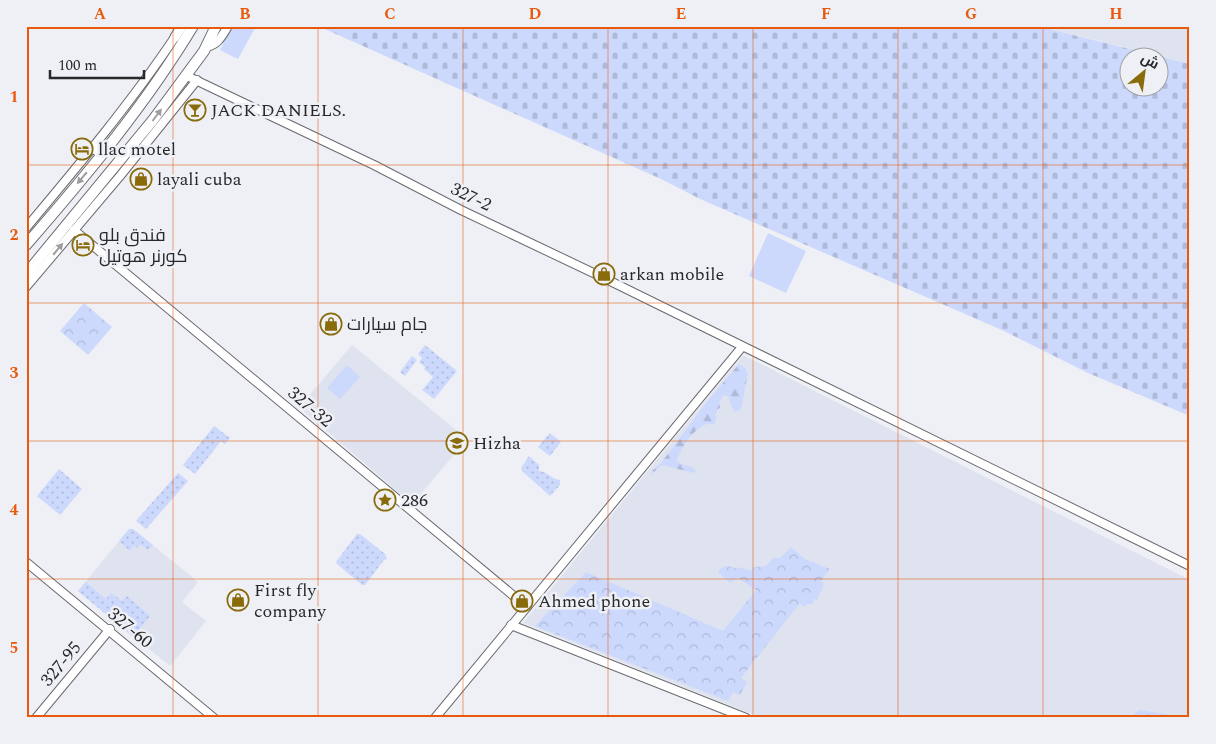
<svg xmlns="http://www.w3.org/2000/svg" width="1216" height="744" font-family="Spectral,Cairo,serif">
	<style>
		.built { fill: #dee3ef }
		.grass { fill: #ccd9fd }
		.forest { fill: url(#forest-firs) }
		.cemetery { fill: url(#cemetery-stones); fill-rule: evenodd }
		.park { fill: url(#park-crowns) }
		.garden { fill: url(#garden-dots) }
		.lines { fill: none; stroke-linecap: round; stroke-linejoin: round }
		.tertiary-casing { stroke: #696b70; stroke-width: 10 }
		.secondary-casing { stroke: #696b70; stroke-width: 11 }
		.trunk-casing { stroke: #696b70; stroke-width: 12 }
		.tertiary { stroke: #fff; stroke-width: 8 }
		.secondary { stroke: #fff; stroke-width: 9 }
		.trunk { stroke: #fff; stroke-width: 10 }
		.oneway { fill: #9e9e9f }
		.grid { fill: none; stroke: #e8590c; stroke-width: 1; stroke-opacity: 0.55 }
		.labels { text-anchor: middle; dominant-baseline: central; stroke-width: 5; stroke-linejoin: round; paint-order: stroke }
		.poi-label { font-size: 18px; fill: #27282a; stroke: #eef0f5; text-anchor: start }
		.street-label { font-size: 18px; fill: #27282a; stroke: #eef0f5 }
		.neatline { fill: none; stroke: #e8590c; stroke-width: 2 }
		.grid-label { font-size: 16px; text-anchor: middle; font-weight: bold; fill: #e8590c }
	</style>
	<defs>
		<pattern id="forest-firs" width="22" height="20" patternUnits="userSpaceOnUse" patternTransform="scale(1.25)"><rect width="22" height="20" fill="#ccd9fd"/><path d="M5 1l3.5 6h-7zM16 11l3.5 6h-7z" fill="#afbad9"/></pattern>
		<pattern id="cemetery-stones" width="16" height="16" patternUnits="userSpaceOnUse" patternTransform="scale(1.25)"><rect width="16" height="16" fill="#ccd9fd"/><path d="M2 7V4a2 2 0 0 1 4 0v3zM10 15v-3a2 2 0 0 1 4 0v3z" fill="#afbad9"/></pattern>
		<pattern id="park-crowns" width="20" height="18" patternUnits="userSpaceOnUse" patternTransform="scale(1.25)"><rect width="20" height="18" fill="#ccd9fd"/><path d="M2 6a3 3 0 1 1 6 0M12 15a3 3 0 1 1 6 0" fill="none" stroke="#afbad9"/></pattern>
		<pattern id="garden-dots" width="8" height="8" patternUnits="userSpaceOnUse" patternTransform="scale(1.25)"><rect width="8" height="8" fill="#ccd9fd"/><path d="M2 2h.1M6 6h.1" fill="none" stroke="#afbad9" stroke-width="1.8" stroke-linecap="round"/></pattern>
	</defs>
	<rect width="100%" height="100%" fill="#eef0f5"/>
	<!-- built -->
	<g class="built">
		<polygon points="1037,26 1190,26 1190,64 1091,39"/>
		<polygon points="352,345 466,438 466,441 412,504 300,408 300,406"/>
		<polygon points="743,355 1190,580 1190,718 762,718 523,623"/>
		<polygon points="129,529 133,529 198,582 182,602 206,621 170,666 78,591"/>
	</g>
	<!-- grass -->
	<g class="grass">
		<polygon points="232,26 256,26 238,59 220,50"/>
		<polygon points="768,233 806,251 786,293 749,276"/>
		<polygon points="347,365 360,377 340,399 327,388"/>
	</g>
	<!-- forest -->
	<g class="forest">
		<path d="M739,364l6,4 3,5 -7,36 -6,3 -4,-7 -2,-8 -5,-2 -5,8 1,4 -5,8 2,2 -3,7c-4,0 -9,0 -12,2 -11,7 -22,23 -25,35l5,3 12,4 2,3 -2,2 -32,-8 -10,9v-3l9,-8 45,-60z"/>
		<polygon points="1139,710 1172,715 1174,718 1129,718"/>
	</g>
	<!-- cemetery -->
	<path class="cemetery" d="M318,26h719l153,38v352l-102,-43 -86,-43 -302,-131 -39,-20zM1128,58h30v30h-30z"/>
	<!-- park -->
	<g class="park">
		<polygon points="84,303 112,327 88,355 60,331"/>
		<path d="M791,547l14,12 25,10 -9,12 3,3 -7,16 -3,-1 -1,5h-6l-3,3 -4,-3 -8,9 -51,65 6,4 -7,13 -7,-3 -5,9 -193,-75 51,-54 137,59 33,-41 -18,-12 -8,5 -12,-11c6,-8 10,-6 19,-3l3,-2 12,4 2,-4 12,-1 7,-8h7z"/>
	</g>
	<!-- garden -->
	<g class="garden">
		<polygon points="425,345 457,371 434,399 422,390 433,377 424,369 425,367 419,362 422,358 418,354"/>
		<polygon points="412,356 417,360 405,376 400,372"/>
		<polygon points="214,426 230,438 225,444 221,441 195,474 183,465"/>
		<polygon points="550,433 561,442 550,456 538,447"/>
		<path d="M529,456l10,9v6c8,0 13,9 21,9v5l-10,11 -28,-25 -1,-3z"/>
		<polygon points="59,469 82,489 60,515 37,496"/>
		<polygon points="178,473 188,481 146,529 136,521"/>
		<polygon points="129,529 133,529 153,545 148,550 140,544 137,548 134,546 130,551 119,541"/>
		<polygon points="357,534 360,534 385,554 387,559 384,560 365,585 362,585 337,564 336,562"/>
		<polygon points="86,582 106,599 111,593 122,601 127,596 150,616 133,637 78,591"/>
	</g>
	<g class="lines">
		<!-- tertiary casing -->
		<g class="tertiary-casing">
			<g id="tertiary">
				<path d="M206,47c12,-2 16,-11 22,-21"/>
				<polyline points="187,76 374,165 461,210 606,279 1190,566"/>
				<path d="M26,228c52,-62 104,-124 149,-191"/>
				<polyline points="74,230 527,607"/>
				<polyline points="26,287 120,176 197,80"/>
				<polyline points="26,562 214,718"/>
				<polyline points="511,625 746,718"/>
				<polyline points="36,718 110,629"/>
				<polyline points="435,718 742,347"/>
			</g>
		</g>
		<!-- secondary casing -->
		<g class="secondary-casing">
			<polyline id="secondary" points="175,37 182,26"/>
		</g>
		<!-- trunk casing -->
		<g class="trunk-casing">
			<g id="trunk">
				<polyline points="93,147 102,154"/>
				<path d="M26,245c60,-69 120,-141 167,-219"/>
				<polyline points="26,274 153,120 204,51 216,26"/>
			</g>
		</g>
		<!-- tertiary -->
		<use href="#tertiary" class="tertiary"/>
		<!-- secondary -->
		<use href="#secondary" class="secondary"/>
		<!-- trunk -->
		<use href="#trunk" class="trunk"/>
	</g>
	<!-- one-way arrows -->
	<defs><path id="oneway-solid" d="M-6-.8H1V-3.2L6.5 0L1 3.2V.8H-6Z" transform="scale(1.25)"/></defs>
	<g class="oneway">
		<use href="#oneway-solid" transform="translate(157 115) rotate(-53)"/>
		<use href="#oneway-solid" transform="translate(82 178) rotate(130)"/>
		<use href="#oneway-solid" transform="translate(58 249) rotate(-50)"/>
	</g>
	<!-- grid -->
	<path class="grid" d="M173,26v692M318,26v692M463,26v692M608,26v692M753,26v692M898,26v692M1043,26v692M26,165h1164M26,303h1164M26,441h1164M26,579h1164"/>
	<!-- icons -->
	<defs>
		<g id="bar-ring" transform="scale(1.125)"><circle r="9.5" fill="#eef0f5" stroke="#896b0a" stroke-width="1.5"/><path d="M-6-5H6L.8 .8V4.5H3.5V6h-7V4.5H-.8V.8Z" fill="#896b0a"/></g>
		<g id="hotel-ring" transform="scale(1.125)"><circle r="9.5" fill="#eef0f5" stroke="#896b0a" stroke-width="1.5"/><path d="M-6-4.5h1.5V1H6V5H4.5V3h-9V5H-6ZM-4 0a1.8 1.8 0 1 1 3.6 0ZM.5 0V-2.5h3Q6-2.5 6 0Z" fill="#896b0a"/></g>
		<g id="shop-ring" transform="scale(1.125)"><circle r="9.5" fill="#eef0f5" stroke="#896b0a" stroke-width="1.5"/><path d="M-5-2.5h2.3a2.7 3.5 0 0 1 5.4 0H5L5.5 6h-11ZM-1.5-2.5h3a1.5 2.3 0 0 0-3 0Z" fill="#896b0a"/></g>
		<g id="school-ring" transform="scale(1.125)"><circle r="9.5" fill="#eef0f5" stroke="#896b0a" stroke-width="1.5"/><path d="M0-5L7-2L0 1L-7-2ZM-4 1L0 2.5L4 1V4Q0 6-4 4Z" fill="#896b0a"/></g>
		<g id="sight-ring" transform="scale(1.125)"><circle r="9.5" fill="#eef0f5" stroke="#896b0a" stroke-width="1.5"/><path d="M0-6L1.8-2.2L6-1.7L2.9 1.2L3.7 5.4L0 3.3L-3.7 5.4L-2.9 1.2L-6-1.7L-1.8-2.2Z" fill="#896b0a"/></g>
	</defs>
	<g fill-rule="evenodd">
		<use href="#bar-ring" x="195" y="110"/>
		<use href="#hotel-ring" x="82" y="149"/>
		<use href="#shop-ring" x="141" y="179"/>
		<use href="#hotel-ring" x="83" y="245"/>
		<use href="#shop-ring" x="604" y="274"/>
		<use href="#shop-ring" x="331" y="324"/>
		<use href="#school-ring" x="457" y="443"/>
		<use href="#sight-ring" x="385" y="500"/>
		<use href="#shop-ring" x="238" y="600"/>
		<use href="#shop-ring" x="522" y="601"/>
	</g>
	<g class="labels">
		<!-- poi labels -->
		<g class="poi-label">
			<text x="211" y="110">JACK DANIELS.</text>
			<text x="98" y="149">llac motel</text>
			<text x="157" y="179">layali cuba</text>
			<text x="99" y="235">فندق بلو<tspan x="99" dy="21">كورنر هوتيل</tspan></text>
			<text x="620" y="274">arkan mobile</text>
			<text x="347" y="324">جام سيارات</text>
			<text x="473" y="443">Hizha</text>
			<text x="401" y="500">286</text>
			<text x="254" y="590">First fly<tspan x="254" dy="21">company</tspan></text>
			<text x="538" y="601">Ahmed phone</text>
		</g>
		<!-- street labels -->
		<g class="street-label">
			<text transform="translate(471 197) rotate(26)">327-2</text>
			<text transform="translate(310 407) rotate(40)">327-32</text>
			<text transform="translate(130 628) rotate(40)">327-60</text>
			<text transform="translate(61 664) rotate(-50)">327-95</text>
		</g>
	</g>
	<!-- border -->
	<rect width="1216" height="744" fill="none" stroke="#eef0f5" stroke-width="55"/>
	<!-- north arrow -->
	<g transform="translate(1144 72) rotate(29)"><circle r="24" fill="#eef0f5" stroke="#9ea0a4"/>
	<path d="M0-4L9 19L0 12L-9 19Z" fill="#896b0a"/>
	<text y="-8" font-size="14" font-weight="bold" text-anchor="middle" fill="#27282a">ش</text>
	</g>
	<!-- scale -->
	<path d="M50 70v8h94v-8" fill="none" stroke="#27282a" stroke-width="2.5"/>
	<text x="58" y="70" font-size="15" fill="#27282a" stroke="#eef0f5" stroke-width="4" paint-order="stroke">100 m</text>
	<rect x="28" y="28" width="1160" height="688" class="neatline"/>
	<g class="grid-label">
		<text x="100" y="19">A</text>
		<text x="245" y="19">B</text>
		<text x="390" y="19">C</text>
		<text x="535" y="19">D</text>
		<text x="681" y="19">E</text>
		<text x="826" y="19">F</text>
		<text x="971" y="19">G</text>
		<text x="1116" y="19">H</text>
		<text x="14" y="102">1</text>
		<text x="14" y="240">2</text>
		<text x="14" y="378">3</text>
		<text x="14" y="515">4</text>
		<text x="14" y="653">5</text>
	</g>
</svg>
